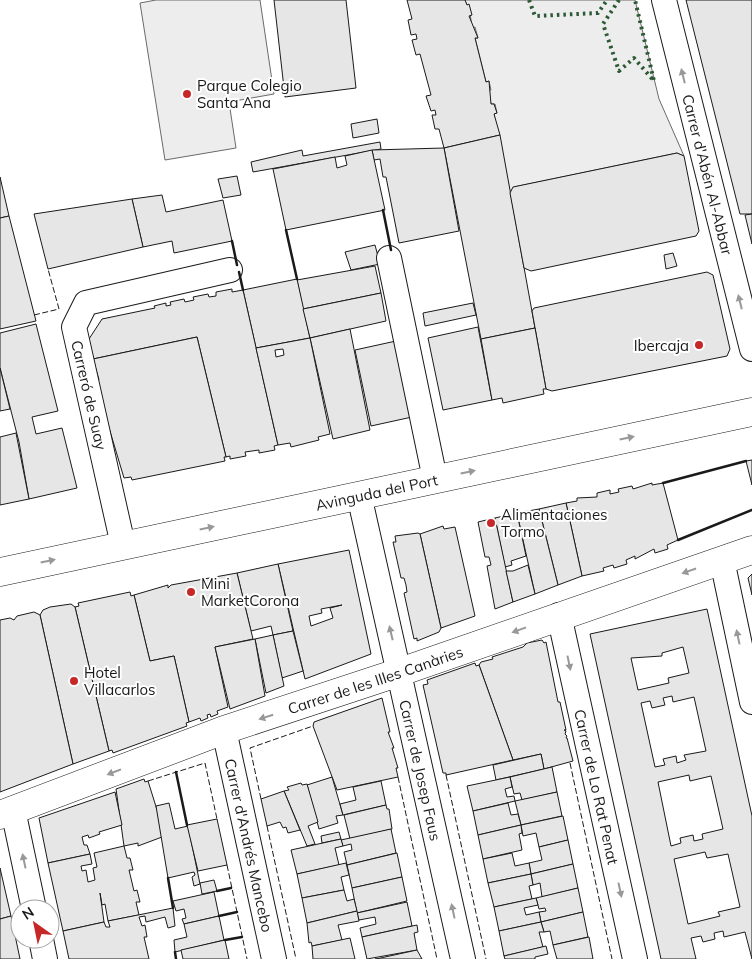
<svg xmlns="http://www.w3.org/2000/svg" width="752" height="959" font-family="Mulish,sans-serif">
	<style>
		.built { fill: #ededed; stroke: #6a6a6a }
		.building { fill: #e6e6e6; stroke: #1a1a1a; fill-rule: evenodd }
		.lines { fill: none; stroke-linecap: round; stroke-linejoin: round }
		.minor-casing { stroke: #1a1a1a; stroke-width: 26 }
		.tertiary-casing { stroke: #1a1a1a; stroke-width: 29 }
		.primary-casing { stroke: #1a1a1a; stroke-width: 29 }
		.minor { stroke: #fff; stroke-width: 24 }
		.tertiary { stroke: #fff; stroke-width: 28 }
		.primary { stroke: #fff; stroke-width: 28 }
		.hedge { stroke: #2b5a34; stroke-width: 4; stroke-dasharray: 2.5 4; stroke-linecap: butt }
		.fence { stroke: #1a1a1a; stroke-width: 1; stroke-dasharray: 6 2.5; stroke-linecap: butt }
		.wall { stroke: #1a1a1a; stroke-width: 2.5 }
		.oneway { fill: #989898 }
		.poi-dot { fill: #c62828; stroke: #fff; stroke-width: 2 }
		.labels { text-anchor: middle; dominant-baseline: central; stroke-width: 4; stroke-linejoin: round; paint-order: stroke }
		.poi-label { font-size: 15px; fill: #1a1a1a; stroke: #fff; text-anchor: start }
		.street-label { font-size: 15px; fill: #1a1a1a; stroke: #fff }
	</style>
	<rect width="100%" height="100%" fill="#fff"/>
	<!-- built -->
	<g class="built">
		<polygon points="156,0 260,0 274,94 229,102 236,148 165,160 140,3"/>
		<polygon points="465,0 635,0 659,99 684,156 677,153 514,187 510,193 494,114 497,113 495,104 491,104 488,91 491,90 489,81 486,82 475,38 478,38 475,27 472,28 469,5 467,5"/>
	</g>
	<!-- building -->
	<g class="building">
		<polygon points="274,0 346,0 356,88 285,97"/>
		<polygon points="407,0 465,0 467,5 469,4 472,15 469,16 478,38 475,38 486,82 489,81 491,104 494,104 497,113 494,114 500,135 444,148 439,129 435,129 432,115 436,115 435,110 431,111 426,96 431,95 420,54 416,55 412,40 417,39 416,34 411,35 408,20 412,19"/>
		<polygon points="686,0 752,0 752,214 740,214"/>
		<polygon points="377,119 379,133 353,138 351,124"/>
		<polygon points="500,135 535,328 481,339 444,148"/>
		<polygon points="380,142 381,149 253,172 251,162 302,150 303,156"/>
		<polygon points="444,148 459,231 399,243 386,177 383,177 380,159 374,160 372,150"/>
		<polygon points="372,150 385,210 286,230 273,169 335,157 337,168 347,165 345,156"/>
		<polygon points="677,153 684,156 699,231 696,236 531,271 524,268 510,193 513,187"/>
		<polygon points="237,176 241,195 223,198 218,179"/>
		<polygon points="0,177 9,216 0,218"/>
		<polygon points="162,195 166,212 223,200 232,241 174,253 172,241 143,247 132,199"/>
		<polygon points="132,199 143,247 48,269 34,214"/>
		<polygon points="752,214 752,244 745,215"/>
		<polygon points="9,216 36,321 0,329 0,218"/>
		<polygon points="375,245 380,264 351,270 345,252"/>
		<polygon points="673,253 677,266 666,269 664,255"/>
		<polygon points="375,266 381,293 303,309 297,280"/>
		<polygon points="707,272 713,275 730,349 727,356 552,391 546,389 532,311 534,308"/>
		<polygon points="297,279 310,338 256,348 243,290"/>
		<polygon points="232,289 232,292 243,290 278,445 274,446 275,450 259,453 259,450 245,452 246,456 230,459 230,456 226,457 197,337 93,359 89,339 102,319 155,308 154,306 166,303 166,306 171,305 170,302 184,299 185,302 194,300 193,297 208,294 209,297 216,296 216,292"/>
		<polygon points="381,293 386,321 310,338 303,309"/>
		<polygon points="473,303 476,315 425,326 423,313"/>
		<polygon points="36,324 58,411 32,417 36,434 62,428 77,488 29,499 19,442 0,368 0,333"/>
		<polygon points="478,327 492,400 443,410 428,338"/>
		<polygon points="535,328 546,389 543,389 544,394 503,403 502,398 492,400 481,339"/>
		<polygon points="350,329 370,430 333,439 310,338"/>
		<polygon points="197,337 226,457 224,457 225,461 132,480 131,477 124,478 95,381 99,380 93,359"/>
		<path d="M310,338l20,96 -12,3 1,3 -28,7 -1,-4 -12,2 -22,-97zM283,349l1,6 -8,2 -1,-7z"/>
		<polygon points="396,341 412,417 371,426 355,350"/>
		<polygon points="0,368 10,409 0,411"/>
		<polygon points="16,433 29,499 0,505 0,437"/>
		<polygon points="752,460 752,485 746,461"/>
		<polygon points="652,483 652,485 663,483 678,540 667,545 668,549 655,553 654,549 635,559 635,556 626,560 627,564 614,568 613,565 603,568 604,571 582,576 566,503 577,501 577,498 597,497 597,493 610,490 610,494 619,492 618,489 632,486 633,489"/>
		<polygon points="566,503 582,576 558,585 539,509"/>
		<polygon points="539,509 558,585 535,594 517,513"/>
		<polygon points="517,513 526,556 511,561 512,565 505,567 495,518"/>
		<polygon points="495,518 513,602 495,609 487,566 491,565 489,557 485,557 478,522"/>
		<polygon points="443,526 444,529 455,527 475,616 441,628 420,534"/>
		<polygon points="418,533 420,534 441,628 439,632 417,641 417,638 414,639 404,593 407,592 406,585 404,578 401,578 393,542 396,542 395,536"/>
		<path d="M349,550l22,104 -66,25 -27,-115zM342,605l-12,3 3,10 -22,8 -2,-10 13,-3 -1,-4z"/>
		<polygon points="278,564 293,631 273,635 271,626 251,631 237,573"/>
		<polygon points="528,565 535,594 513,602 506,571 513,571"/>
		<polygon points="237,573 253,639 215,647 228,707 217,711 218,714 211,717 210,714 207,715 208,718 201,721 200,718 189,722 174,656 150,661 134,595 168,585 168,588 171,585"/>
		<polygon points="752,574 752,595 748,578"/>
		<polygon points="130,592 131,596 134,595 150,661 174,656 189,722 186,723 187,726 113,753 112,750 109,751 75,607 79,606 78,603"/>
		<polygon points="71,604 75,607 109,751 73,764 40,615 43,610 50,607"/>
		<path d="M707,609l45,207v143l-7,-27 -21,5 -1,-6 -9,2 1,6 -12,3 -2,-6 -10,2 5,21h-35l-71,-325zM683,647l6,26 -21,5 1,5 -31,7 -7,-32 31,-2v-3zM672,696l1,6 21,-5 12,54 -22,4 2,5 -9,3 -1,-7 -13,3 2,6 -10,2 -14,-64 9,-2 2,7 13,-3 -2,-7zM689,775l1,6 21,-5 12,53 -21,5 1,5 -9,2 -1,-6 -13,3 1,5 -10,3 -13,-64zM705,852l2,6 21,-4 12,53 -22,5 2,4 -32,8 -14,-65z"/>
		<polygon points="34,612 40,615 73,764 0,792 0,620 10,618 14,620 17,616"/>
		<polygon points="293,631 303,671 282,678 273,635"/>
		<polygon points="273,635 284,686 266,693 255,639"/>
		<polygon points="255,639 265,696 230,709 215,647"/>
		<polygon points="542,640 544,643 546,642 558,702 560,702 566,730 564,730 566,731 565,734 567,736 566,738 567,738 573,761 544,769 541,754 513,760 479,665 481,662 493,659 492,657 523,647 527,643"/>
		<polygon points="475,663 476,666 479,665 513,760 446,775 446,773 443,773 423,685 428,684 427,680"/>
		<polygon points="382,698 390,732 388,732 394,748 392,748 398,768 396,768 398,777 337,790 313,726 314,722"/>
		<polygon points="541,754 544,769 496,780 493,765"/>
		<polygon points="552,767 557,792 522,800 520,793 514,794 510,777"/>
		<polygon points="332,777 343,815 336,816 338,823 319,829 307,785"/>
		<polygon points="510,777 512,787 505,789 507,797 514,796 515,801 473,811 467,786"/>
		<polygon points="144,779 145,782 148,781 158,813 162,837 138,846 138,843 124,846 116,789"/>
		<polygon points="381,781 386,805 343,815 340,804 356,800 353,787"/>
		<polygon points="301,783 302,785 307,784 318,822 308,826 315,844 307,846 284,791 289,790 287,787"/>
		<polygon points="284,791 300,830 288,833 286,827 283,828 280,822 267,826 261,799"/>
		<polygon points="115,792 122,825 99,832 100,834 89,838 88,835 82,837 84,845 87,845 90,854 48,863 39,818"/>
		<polygon points="557,792 562,816 521,825 515,801"/>
		<polygon points="169,803 175,829 188,826 200,884 194,886 192,877 195,875 194,872 168,878 156,806"/>
		<polygon points="508,803 511,815 518,814 521,825 478,835 473,811"/>
		<polygon points="386,805 387,809 389,809 392,829 350,839 344,815"/>
		<polygon points="563,816 568,840 539,847 536,833 523,836 521,825"/>
		<polygon points="217,819 227,865 198,871 187,825"/>
		<polygon points="521,825 522,833 519,834 522,850 483,859 478,835"/>
		<polygon points="391,829 396,853 347,865 344,852 352,850 351,844 343,846 341,840"/>
		<polygon points="339,832 341,839 322,843 321,836"/>
		<polygon points="341,839 343,846 335,848 339,865 297,874 291,850"/>
		<polygon points="568,840 573,864 531,874 529,863 542,860 539,847"/>
		<polygon points="124,846 127,858 130,858 133,870 129,870 134,891 137,890 140,902 136,902 139,915 108,921 105,904 102,905 100,893 104,922 63,931 48,863 90,854 92,864 81,866 82,871 86,870 88,882 95,880 93,868 97,867 94,853"/>
		<polygon points="397,853 402,877 352,888 347,865"/>
		<polygon points="512,853 515,866 529,863 531,874 488,883 483,859"/>
		<polygon points="346,863 349,875 341,877 344,890 302,898 297,874"/>
		<polygon points="573,864 578,888 542,897 540,883 533,885 531,874"/>
		<polygon points="0,868 11,916 0,919"/>
		<polygon points="531,874 533,885 529,886 532,899 494,907 488,883"/>
		<polygon points="402,877 407,901 357,913 352,888"/>
		<polygon points="214,880 217,891 202,894 200,883"/>
		<polygon points="578,888 583,912 541,922 539,912 546,911 545,908 539,909 536,898"/>
		<polygon points="344,890 347,901 354,899 357,911 307,923 302,898"/>
		<polygon points="214,892 219,916 184,924 182,919 186,918 184,909 176,911 173,901"/>
		<polygon points="536,898 538,905 524,908 526,915 539,912 541,922 499,931 494,907"/>
		<polygon points="407,902 412,926 362,937 360,928 376,924 375,917 359,920 357,913"/>
		<polygon points="173,908 175,926 168,928 165,917 146,922 145,916 139,917 142,926 145,925 147,937 144,937 149,959 69,959 63,931 104,922 106,927 110,927 108,921"/>
		<polygon points="357,911 359,921 338,925 342,940 312,946 311,942 309,943 307,923"/>
		<polygon points="583,912 588,937 553,945 550,931 544,932 541,922"/>
		<polygon points="11,916 20,959 0,959 0,919"/>
		<polygon points="219,916 224,940 175,952 174,940 187,937 184,924"/>
		<polygon points="541,922 544,932 539,932 543,947 504,956 499,931"/>
		<polygon points="417,925 418,932 414,933 417,950 367,959 362,937"/>
		<polygon points="589,937 593,959 557,959 553,945"/>
		<polygon points="350,938 355,959 313,959 312,946"/>
		<polygon points="225,940 229,959 183,959 181,950"/>
		<polygon points="546,946 548,954 535,957 535,959 505,959 504,956"/>
		<polygon points="417,950 422,959 375,959 376,959"/>
	</g>
	<g class="lines">
		<!-- minor casing -->
		<g class="minor-casing">
			<g id="minor">
				<path id="s1" d="M664,0l88,349"/>
				<polyline points="389,258 435,479"/>
				<path id="s2" d="M359,495l104,464"/>
				<polyline points="123,545 74,327 86,303 230,270"/>
				<polyline points="722,560 752,702"/>
				<path id="s3" d="M559,615l76,344"/>
				<path id="s4" d="M224,730l50,229"/>
				<polyline points="13,810 34,909"/>
				<polyline points="41,939 45,959"/>
			</g>
		</g>
		<!-- tertiary casing -->
		<g class="tertiary-casing">
			<g id="tertiary">
				<path id="s5" d="M0,815l224,-85 176,-58 352,-122"/>
			</g>
		</g>
		<!-- primary casing -->
		<g class="primary-casing">
			<g id="primary">
				<path id="s6" d="M0,572l752,-160"/>
			</g>
		</g>
		<!-- minor -->
		<use href="#minor" class="minor"/>
		<!-- tertiary -->
		<use href="#tertiary" class="tertiary"/>
		<!-- primary -->
		<use href="#primary" class="primary"/>
		<!-- hedge -->
		<g class="hedge">
			<polyline points="529,0 535,16 598,13 607,0"/>
			<polyline points="619,0 603,24 619,71 634,58 654,81 635,0"/>
		</g>
		<!-- fence -->
		<g class="fence">
			<polyline points="34,315 59,309 48,269"/>
			<polyline points="570,763 612,959"/>
			<polyline points="446,775 486,959"/>
			<polyline points="398,777 437,959"/>
			<polyline points="148,781 205,763 217,819"/>
			<polyline points="261,799 250,748 313,726"/>
			<polyline points="267,826 296,959"/>
			<polyline points="227,865 247,959"/>
		</g>
		<!-- wall -->
		<g class="wall">
			<polyline points="383,210 391,250"/>
			<polyline points="286,230 297,279"/>
			<polyline points="232,241 237,265"/>
			<polyline points="239,272 243,290"/>
			<polyline points="663,483 746,461"/>
			<polyline points="678,540 752,510"/>
			<polyline points="176,772 187,825"/>
			<polyline points="168,878 173,908"/>
			<polyline points="217,891 231,888"/>
			<polyline points="219,916 237,912"/>
			<polyline points="225,940 242,937"/>
			<polyline points="175,952 176,959"/>
		</g>
	</g>
	<!-- one-way arrows -->
	<defs><path id="oneway-solid" d="M-6-.8H1V-3.2L6.5 0L1 3.2V.8H-6Z" transform="scale(1.25)"/></defs>
	<g class="oneway">
		<use href="#oneway-solid" transform="translate(683 76) rotate(-104)"/>
		<use href="#oneway-solid" transform="translate(740 302) rotate(-104)"/>
		<use href="#oneway-solid" transform="translate(627 438) rotate(-12)"/>
		<use href="#oneway-solid" transform="translate(468 472) rotate(-12)"/>
		<use href="#oneway-solid" transform="translate(207 528) rotate(-12)"/>
		<use href="#oneway-solid" transform="translate(48 561) rotate(-12)"/>
		<use href="#oneway-solid" transform="translate(689 571) rotate(161)"/>
		<use href="#oneway-solid" transform="translate(519 630) rotate(160)"/>
		<use href="#oneway-solid" transform="translate(391 633) rotate(-103)"/>
		<use href="#oneway-solid" transform="translate(738 637) rotate(-102)"/>
		<use href="#oneway-solid" transform="translate(569 663) rotate(78)"/>
		<use href="#oneway-solid" transform="translate(266 717) rotate(162)"/>
		<use href="#oneway-solid" transform="translate(114 772) rotate(159)"/>
		<use href="#oneway-solid" transform="translate(24 861) rotate(-102)"/>
		<use href="#oneway-solid" transform="translate(620 890) rotate(78)"/>
		<use href="#oneway-solid" transform="translate(453 911) rotate(-102)"/>
	</g>
	<!-- markers -->
	<g class="poi-dot">
		<circle cx="187" cy="94" r="5"/>
		<circle cx="699" cy="345" r="5"/>
		<circle cx="491" cy="523" r="5"/>
		<circle cx="191" cy="592" r="5"/>
		<circle cx="74" cy="681" r="5"/>
	</g>
	<g class="labels">
		<!-- poi labels -->
		<g class="poi-label">
			<text x="197" y="85">Parque Colegio<tspan x="197" dy="17">Santa Ana</tspan></text>
			<text x="689" y="345" text-anchor="end">Ibercaja</text>
			<text x="501" y="514">Alimentaciones<tspan x="501" dy="17">Tormo</tspan></text>
			<text x="201" y="583">Mini<tspan x="201" dy="17">MarketCorona</tspan></text>
			<text x="84" y="672">Hotel<tspan x="84" dy="17">Villacarlos</tspan></text>
		</g>
		<!-- street labels -->
		<g class="street-label">
			<text stroke="none"><textPath href="#s1" startOffset="180">Carrer d'Abén Al-Abbar</textPath></text>
			<text transform="translate(89 395) rotate(77)">Carreró de Suay</text>
			<text stroke="none"><textPath href="#s6" startOffset="385">Avinguda del Port</textPath></text>
			<text stroke="none"><textPath href="#s5" startOffset="399">Carrer de les Illes Canàries</textPath></text>
			<text stroke="none"><textPath href="#s2" startOffset="282">Carrer de Josep Faus</textPath></text>
			<text stroke="none"><textPath href="#s3" startOffset="176">Carrer de Lo Rat Penat</textPath></text>
			<text stroke="none"><textPath href="#s4" startOffset="118">Carrer d'Andrés Mancebo</textPath></text>
		</g>
	</g>
	<!-- north arrow -->
	<g transform="translate(35 924) rotate(327)"><circle r="24" fill="#ffffff" stroke="#a3a3a3"/>
	<path d="M0-4L9 19L0 12L-9 19Z" fill="#c62828"/>
	<text y="-8" font-size="14" font-weight="bold" text-anchor="middle" fill="#1a1a1a">N</text>
	</g>
</svg>
